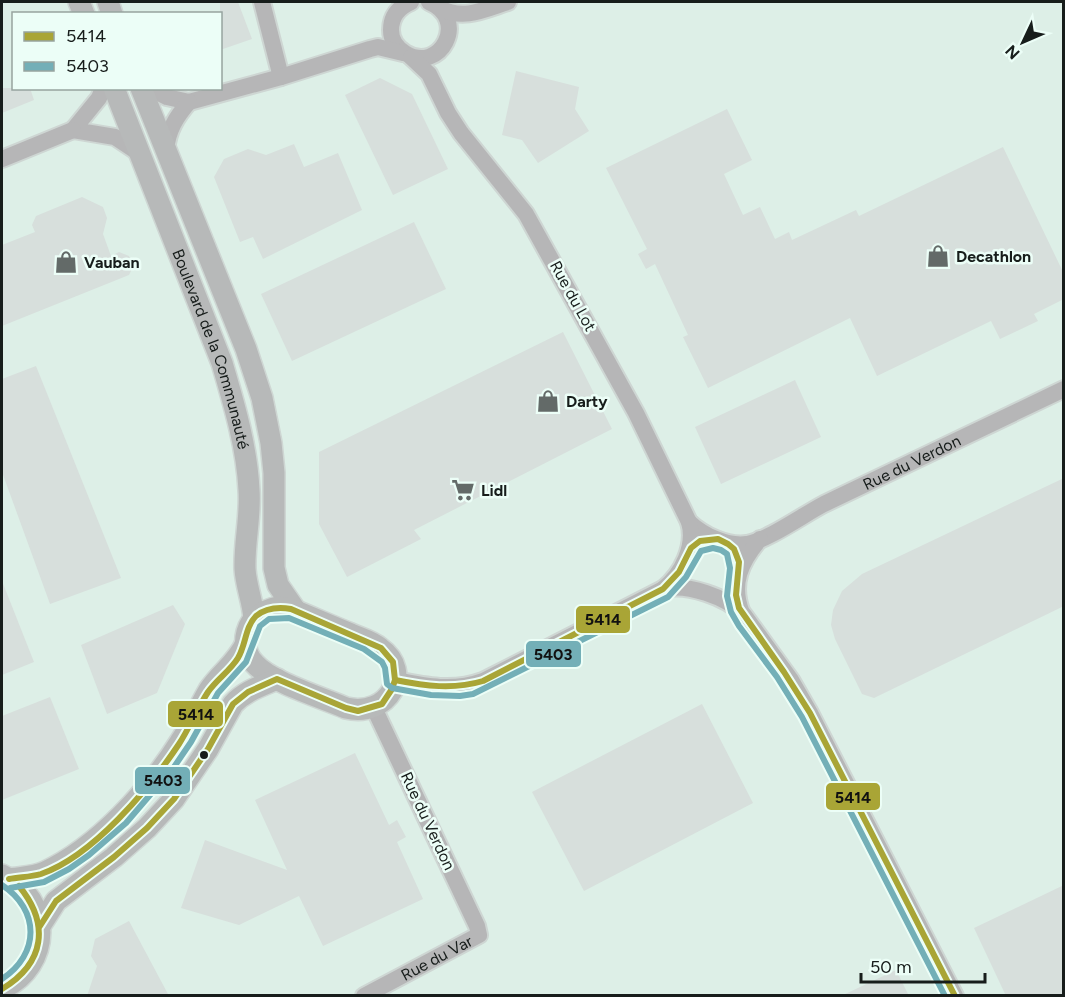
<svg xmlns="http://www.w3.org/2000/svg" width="1065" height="997" font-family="Figtree,sans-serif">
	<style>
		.built { fill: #ddefe7; fill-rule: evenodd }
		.building { fill: #d7dfdc }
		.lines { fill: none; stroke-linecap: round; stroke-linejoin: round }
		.minor-casing { stroke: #ced6d3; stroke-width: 20 }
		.major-casing { stroke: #ced6d3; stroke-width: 24 }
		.minor { stroke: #b6b6b7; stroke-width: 16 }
		.major { stroke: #b7b9b9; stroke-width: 21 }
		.bus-1-casing { stroke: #ecfef7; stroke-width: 10 }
		.bus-2-casing { stroke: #ecfef7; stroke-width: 10 }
		.bus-1 { stroke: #a9a536; stroke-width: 6 }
		.bus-2 { stroke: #73afb7; stroke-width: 6 }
		.bus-dot { fill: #171d1b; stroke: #ecfef7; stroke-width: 2 }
		.labels { text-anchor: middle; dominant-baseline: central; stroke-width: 5; stroke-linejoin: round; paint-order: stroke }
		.poi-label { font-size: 16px; font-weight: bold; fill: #171d1b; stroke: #ecfef7; text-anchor: start }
		.street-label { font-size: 16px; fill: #171d1b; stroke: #ecfef7 }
		.line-badge { stroke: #ecfef7; stroke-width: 2 }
		.pale-badge-label { font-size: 16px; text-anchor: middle; font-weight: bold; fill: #111 }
	</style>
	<rect width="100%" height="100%" fill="#f0faf6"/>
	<!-- built -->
	<path class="built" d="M2,2h1061v993l-1061,1zM14,14h206v74h-206z"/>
	<!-- building -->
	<g class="building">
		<polygon points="220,2 238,2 252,39 220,50"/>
		<polygon points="516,71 579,87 575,109 589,131 538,163 522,140 502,135"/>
		<polygon points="380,78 412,94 448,169 393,195 345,95"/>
		<polygon points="2,88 30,88 34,100 2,113"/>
		<polygon points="727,109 752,160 724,174 743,215 760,207 775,239 789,232 792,240 856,210 859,216 1003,147 1064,274 1064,299 1034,314 1038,321 1000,339 991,321 877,376 850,318 708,388 683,337 688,335 655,264 646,269 638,254 647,249 606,168"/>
		<polygon points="294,144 304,167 338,153 362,210 263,259 253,237 240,242 214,177 224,159 248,149 266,155"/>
		<polygon points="82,197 103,207 107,218 103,234 111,256 119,252 129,256 133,267 129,275 2,326 2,245 35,232 32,225 36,216"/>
		<polygon points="414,222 446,289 292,361 261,294"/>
		<polygon points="563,332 612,429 414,530 421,539 347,577 319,524 319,452"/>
		<polygon points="36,366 121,578 50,604 2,472 2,379"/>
		<polygon points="795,380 821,437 721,484 695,427"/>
		<polygon points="1064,478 1064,606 874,698 862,694 835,639 831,625 833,610 842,591 862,574"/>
		<polygon points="2,581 34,662 2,675"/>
		<polygon points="173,605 185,624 157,693 107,714 81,645"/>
		<polygon points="50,697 79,769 2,800 2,716"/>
		<polygon points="702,704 753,803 584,891 532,792"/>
		<polygon points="355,753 389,825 397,820 406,837 397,842 423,899 323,946 299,896 239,925 181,908 205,840 287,870 255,800"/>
		<polygon points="1064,885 1064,996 1006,996 974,928"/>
		<polygon points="129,921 169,996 87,996 97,966 91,956 95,939"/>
		<polygon points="896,970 909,996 841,996"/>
	</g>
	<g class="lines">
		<!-- minor casing -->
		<g class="minor-casing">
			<g id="minor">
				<polyline points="262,2 281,77"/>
				<path d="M411,2c-12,5 -20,14 -20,28 0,10 6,18 14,23 35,22 65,-34 24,-51"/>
				<path d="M440,8c23,13 46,1 68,-6"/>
				<polyline points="103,88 99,98 73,130 115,137 139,153"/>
				<polyline points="149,88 167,97 189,102 281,77 370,49 378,47 403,53"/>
				<path d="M166,150c2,-20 10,-33 23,-48"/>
				<polyline points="2,159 73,130"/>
				<path id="s1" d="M689,522c14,13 38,25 58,22 21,-4 56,-29 77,-40 80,-38 160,-77 240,-115"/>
				<path d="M663,589c24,-6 64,8 81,26l47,65 19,33 145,283"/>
				<path d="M742,613c-12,-29 -1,-52 18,-74"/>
				<path d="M395,680c30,6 58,12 88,1l180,-92c19,-15 33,-43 26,-67l-53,-109 -110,-199 -65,-81 -13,-20 -19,-39 -18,-17"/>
				<path id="s2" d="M364,996l115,-61 -2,-9 -103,-218"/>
			</g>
		</g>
		<!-- major casing -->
		<g class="major-casing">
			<g id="major">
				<polyline points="79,2 84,14"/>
				<polyline points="108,2 112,14"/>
				<path id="s3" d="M114,88l108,275c12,41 25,84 27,127 2,26 -5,53 -4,79 1,17 8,33 9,50"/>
				<polyline points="141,88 246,349 262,398 271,443 274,473 274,568 278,585 296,611"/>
				<path d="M278,607l13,2c20,8 40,17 60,25 9,4 21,7 29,14 34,24 9,70 -34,60 -23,-10 -76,-26 -92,-45 -8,-8 -10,-20 -7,-31 4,-15 16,-21 31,-25z"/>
				<path d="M9,879c12,-2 26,-2 36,-7 53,-25 104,-81 135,-130 11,-16 19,-35 29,-52 12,-18 27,-26 37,-47"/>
				<path d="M40,926l16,-25 58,-44 33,-29 27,-29 34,-50 25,-45c12,-13 28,-18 44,-25"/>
				<path d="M2,989c50,-23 51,-90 0,-114"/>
			</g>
		</g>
		<!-- minor -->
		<use href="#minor" class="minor"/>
		<!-- major -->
		<use href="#major" class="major"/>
		<!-- bus-1 casing -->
		<g class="bus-1-casing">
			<g id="bus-1">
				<path d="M395,680c30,6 58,10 88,1l180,-92 16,-17 12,-24 9,-7 18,-2 10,5 6,5 5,13 -3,33 3,13 45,64 26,41 145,283"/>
				<path d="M9,879c10,-2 22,-2 32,-5 52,-18 108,-85 138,-130 11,-17 18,-35 29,-52 9,-13 22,-21 30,-34 8,-13 7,-31 18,-42 10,-8 23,-9 35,-7l90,39 12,14 2,18 -3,9 -10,15 -24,7 -12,-3 -69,-29 -29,13 -15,12 -25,45 -34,50 -27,29 -33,29 -58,44 -16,25"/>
				<path d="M2,989c43,-26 48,-65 17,-103"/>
			</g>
		</g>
		<!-- bus-2 casing -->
		<g class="bus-2-casing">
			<g id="bus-2">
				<path d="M2,885c38,25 38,69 0,94"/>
				<polyline points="10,888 44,882 69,869 89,855 126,823 174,767 191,742 218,693 246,662 260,626 269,619 289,618 364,649 382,662 385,668 387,684 392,688 431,695 460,696 473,694 668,597 686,577 701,551 713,548 721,550 727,554 730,568 727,596 731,612 739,626 777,677 802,717 945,996"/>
			</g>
		</g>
		<!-- bus-1 -->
		<use href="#bus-1" class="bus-1"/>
		<!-- bus-2 -->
		<use href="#bus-2" class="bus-2"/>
	</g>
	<!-- icons -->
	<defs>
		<g id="shop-bare" transform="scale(1.8)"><path d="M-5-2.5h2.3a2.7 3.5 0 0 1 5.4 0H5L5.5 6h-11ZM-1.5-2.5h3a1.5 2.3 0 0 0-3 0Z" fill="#636a68" stroke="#ecfef7" stroke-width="2.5" paint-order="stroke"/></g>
		<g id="supermarket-bare" transform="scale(1.8)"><path d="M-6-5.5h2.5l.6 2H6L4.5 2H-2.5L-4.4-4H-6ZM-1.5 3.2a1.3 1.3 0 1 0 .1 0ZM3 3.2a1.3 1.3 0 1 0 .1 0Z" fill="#636a68" stroke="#ecfef7" stroke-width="2.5" paint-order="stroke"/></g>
	</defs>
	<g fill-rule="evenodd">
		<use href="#shop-bare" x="938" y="256"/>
		<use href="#shop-bare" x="66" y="262"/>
		<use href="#shop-bare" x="548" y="401"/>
		<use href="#supermarket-bare" x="463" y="490"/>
	</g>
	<!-- markers -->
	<circle class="bus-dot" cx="204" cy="755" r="5"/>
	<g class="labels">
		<!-- poi labels -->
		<g class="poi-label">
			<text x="956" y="256">Decathlon</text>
			<text x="84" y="262">Vauban</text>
			<text x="566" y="401">Darty</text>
			<text x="481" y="490">Lidl</text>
		</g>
		<!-- street labels -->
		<g class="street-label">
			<text transform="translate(573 296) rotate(61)">Rue du Lot</text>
			<text stroke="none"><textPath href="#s3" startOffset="279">Boulevard de la Communauté</textPath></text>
			<text stroke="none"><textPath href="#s1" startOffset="248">Rue du Verdon</textPath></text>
			<text transform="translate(428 821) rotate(65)">Rue du Verdon</text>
			<text stroke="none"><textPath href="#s2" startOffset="82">Rue du Var</textPath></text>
		</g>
	</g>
	<g class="line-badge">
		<rect x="575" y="605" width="56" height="29" rx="6" fill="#a9a536"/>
		<rect x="525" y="640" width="57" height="28" rx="6" fill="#73afb7"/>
		<rect x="167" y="700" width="57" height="28" rx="6" fill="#a9a536"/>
		<rect x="134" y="766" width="57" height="29" rx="6" fill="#73afb7"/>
		<rect x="825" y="782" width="56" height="29" rx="6" fill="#a9a536"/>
	</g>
	<g class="pale-badge-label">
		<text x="603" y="625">5414</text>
		<text x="553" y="660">5403</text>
		<text x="196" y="720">5414</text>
		<text x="163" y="786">5403</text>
		<text x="853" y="803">5414</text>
	</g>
	<!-- border -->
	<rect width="1065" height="997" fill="none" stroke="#171d1b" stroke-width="6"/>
	<!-- legend -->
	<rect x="12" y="12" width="210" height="78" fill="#ecfef7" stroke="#97a49f" stroke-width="1.5"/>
	<rect x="24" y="32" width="30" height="9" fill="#a9a536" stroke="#97a49f" stroke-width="1.5"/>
	<text x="66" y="42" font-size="18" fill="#171d1b">5414</text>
	<rect x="24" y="62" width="30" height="9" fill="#73afb7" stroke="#97a49f" stroke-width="1.5"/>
	<text x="66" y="72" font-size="18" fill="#171d1b">5403</text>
	<!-- north arrow -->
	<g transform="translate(1023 42) rotate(226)" stroke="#ecfef7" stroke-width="4.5" paint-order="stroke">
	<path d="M0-4.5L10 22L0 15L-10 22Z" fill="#171d1b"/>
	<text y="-9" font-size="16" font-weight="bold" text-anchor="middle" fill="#171d1b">N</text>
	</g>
	<!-- scale -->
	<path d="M861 973v9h124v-9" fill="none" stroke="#171d1b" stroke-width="3"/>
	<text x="870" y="973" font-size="18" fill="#171d1b" stroke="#ecfef7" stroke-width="4.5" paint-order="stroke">50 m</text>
</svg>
